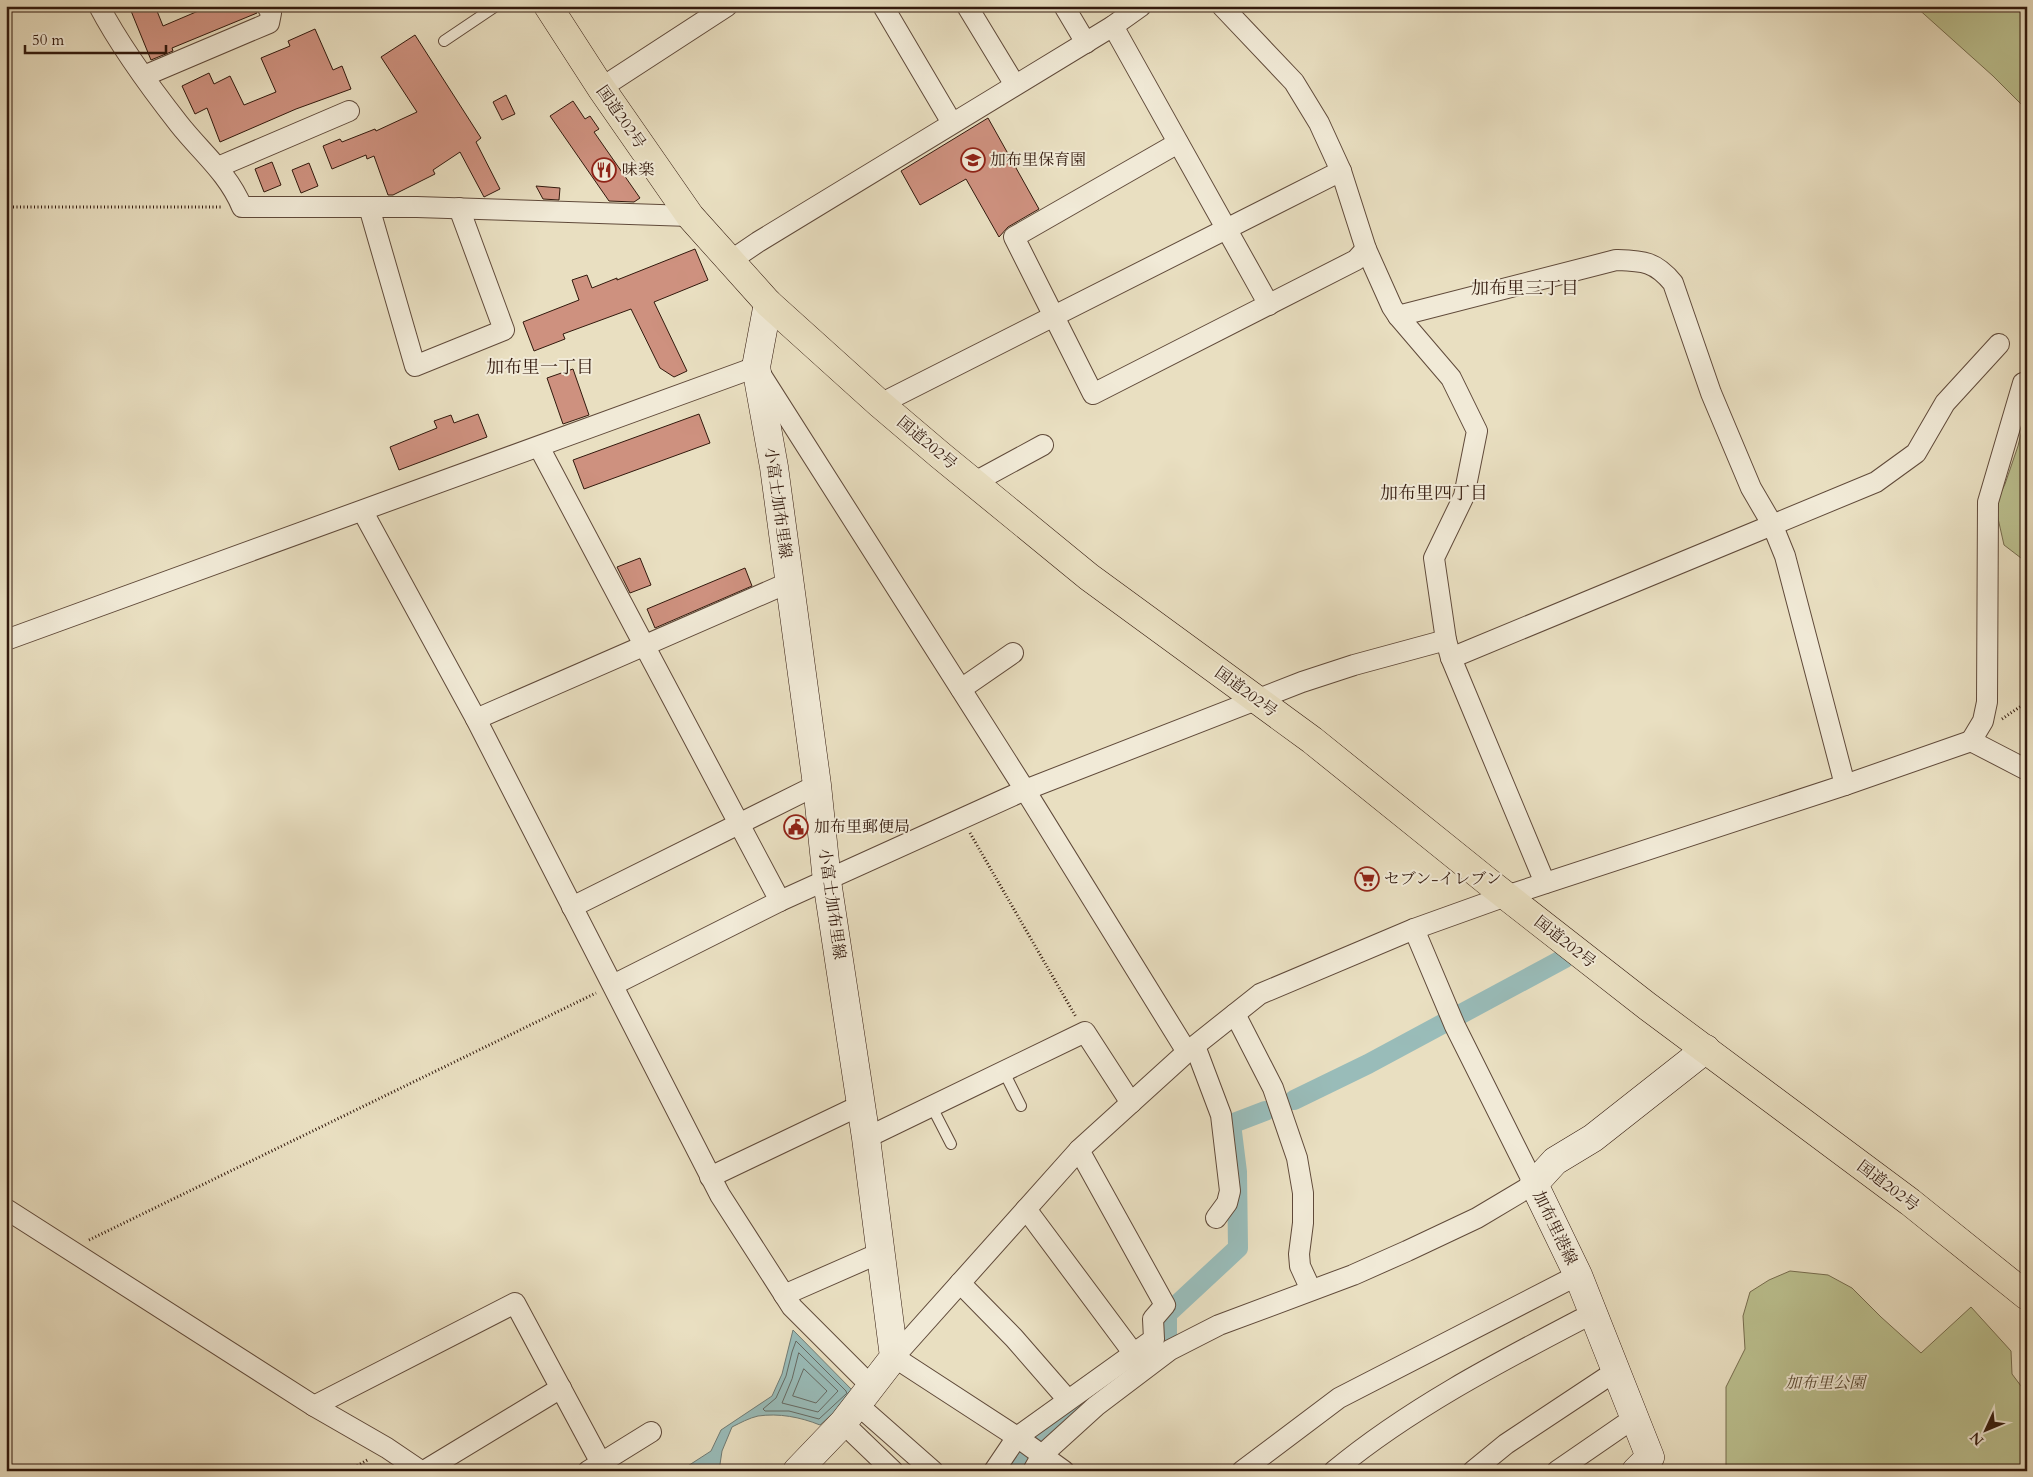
<svg xmlns="http://www.w3.org/2000/svg" width="2033" height="1477" font-family="Cardo,'Noto Serif JP',serif">
	<style>
		.green { fill: #bbc08f; stroke: #766c4e }
		.water { fill: #99bcb9; stroke: #707b74 }
		.lines { fill: none; stroke-linecap: round; stroke-linejoin: round }
		.shore { stroke: #666a63; stroke-width: 1 }
		.canal { stroke: #99bcb9; stroke-width: 20 }
		.building { fill: #ce917f; stroke: #32190d }
		.service-casing { stroke: #604a3a; stroke-width: 12 }
		.minor-casing { stroke: #604a3a; stroke-width: 22 }
		.secondary-casing { stroke: #32190d; stroke-width: 29 }
		.trunk-casing { stroke: #32190d; stroke-width: 29 }
		.path { stroke: #32190d; stroke-width: 3; stroke-dasharray: 1 2.5; stroke-linecap: butt }
		.service { stroke: #f1ead7; stroke-width: 10 }
		.minor { stroke: #f1ead7; stroke-width: 20 }
		.secondary { stroke: #f1ead7; stroke-width: 28 }
		.trunk { stroke: #e9dfc1; stroke-width: 28 }
		.labels { text-anchor: middle; dominant-baseline: central; stroke-width: 4; stroke-linejoin: round; paint-order: stroke }
		.street-label { font-size: 16px; fill: #32190d; stroke: #f1ead7 }
		.poi-label { font-size: 16px; fill: #32190d; stroke: #f1ead7; text-anchor: start }
		.park-label { font-size: 16px; font-style: italic; fill: #5b4b34; stroke: #f1ead7 }
		.neighbourhood-label { font-size: 18px; fill: #32190d; stroke: #f1ead7 }
	</style>
	<rect width="100%" height="100%" fill="#e9dfc1"/>
	<filter id="stains"><feTurbulence type="fractalNoise" baseFrequency=".004" numOctaves="4"/><feColorMatrix values="0 0 0 0 .2 0 0 0 0 .09 0 0 0 0 .02 0 0 0 .5 -.17"/></filter>
	<radialGradient id="worn" r=".72"><stop offset=".6" stop-color="#630" stop-opacity="0"/><stop offset="1" stop-color="#630" stop-opacity=".3"/></radialGradient>
	<!-- green -->
	<g class="green">
		<polygon points="1915,6 2027,6 2027,110 1993,76"/>
		<polygon points="2027,410 2027,558 2021,558 2004,545 1995,505 2005,484 2018,446"/>
		<polygon points="1790,1271 1828,1275 1852,1288 1881,1317 1921,1353 1971,1307 2011,1351 2012,1374 2027,1394 2027,1471 1723,1471 1726,1468 1726,1387 1745,1349 1743,1316 1750,1292 1769,1280"/>
	</g>
	<!-- water -->
	<path class="water" d="M793,1330l62,63 -35,32c-20,-8 -41,-12 -62,-9 -9,2 -18,7 -26,11l-10,24 -3,20h-39l31,-20 10,-21 51,-34 10,-22z"/>
	<g class="lines">
		<!-- shore -->
		<g class="shore">
			<polygon points="799,1353 838,1391 818,1412 782,1403 792,1379"/>
			<polygon points="804,1369 827,1391 816,1403 793,1396"/>
			<polyline points="846,1394 819,1419 789,1411 765,1411 763,1409 776,1398 786,1376 792,1352 796,1341 846,1391 847,1394"/>
		</g>
		<!-- canal -->
		<g class="canal">
			<polyline points="1294,1100 1368,1064 1565,958"/>
			<polyline points="1146,1356 1167,1340 1167,1314 1238,1248 1237,1172 1231,1124 1265,1111"/>
			<polyline points="1016,1471 1038,1436 1120,1375"/>
		</g>
	</g>
	<!-- building -->
	<g class="building">
		<polygon points="129,6 155,6 163,26 210,6 255,6 257,13 172,48 173,51 151,60"/>
		<polygon points="315,29 333,70 342,66 351,89 296,109 220,142 207,108 195,114 182,86 209,73 214,84 230,76 244,105 276,92 261,58 290,46 288,41"/>
		<polygon points="415,35 481,138 476,142 500,189 484,197 460,152 433,170 435,174 393,195 388,195 374,156 367,159 366,155 332,169 323,146 340,139 342,142 375,129 376,131 417,112 381,57"/>
		<polygon points="506,95 515,114 502,120 493,102"/>
		<polygon points="573,101 585,119 590,116 599,129 594,132 640,198 634,202 609,201 550,116"/>
		<polygon points="988,118 1039,209 1008,227 999,237 966,179 920,205 901,171"/>
		<polygon points="272,162 281,185 264,192 255,169"/>
		<polygon points="309,163 318,186 301,193 292,170"/>
		<polygon points="536,186 560,188 559,200 543,199"/>
		<polygon points="695,249 708,280 654,302 687,371 674,377 660,368 631,309 563,334 565,339 534,351 523,322 579,300 572,280 587,275 592,288 617,278 617,280"/>
		<polygon points="573,369 589,415 563,424 547,378"/>
		<polygon points="478,414 487,437 399,470 390,447 437,428 434,421 451,415 454,423"/>
		<polygon points="699,414 710,443 584,489 573,460"/>
		<polygon points="640,558 651,585 630,593 617,567"/>
		<polygon points="745,568 752,586 655,628 647,609"/>
	</g>
	<g class="lines">
		<!-- service casing -->
		<g class="service-casing">
			<g id="service">
				<polyline points="444,41 496,6"/>
				<polyline points="1004,1072 1021,1106"/>
				<polyline points="932,1107 951,1144"/>
			</g>
		</g>
		<!-- minor casing -->
		<g class="minor-casing">
			<g id="minor">
				<path d="M99,6c22,42 51,81 80,118 22,28 49,49 63,83h175l273,9"/>
				<polyline points="883,6 952,123"/>
				<polyline points="967,6 1015,85"/>
				<polyline points="1064,6 1086,43"/>
				<polyline points="1222,6 1294,82 1319,123 1341,171 1366,249 1392,307 1398,316 1451,378 1477,431 1464,496 1434,558 1446,640 1451,658 1545,883"/>
				<polyline points="1113,26 1269,305"/>
				<polyline points="144,76 269,23 271,13 267,6"/>
				<polyline points="601,88 727,6"/>
				<polyline points="1178,143 1014,237 1093,394 1356,260 1366,249"/>
				<polyline points="218,167 349,111"/>
				<polyline points="369,207 415,366 504,330 459,208"/>
				<polyline points="730,261 758,242 1113,26 1141,6"/>
				<path d="M1398,316l218,-56c27,1 39,1 57,23l38,110 40,95 21,36 13,32 60,229"/>
				<polyline points="880,404 1341,171"/>
				<polyline points="539,447 780,901"/>
				<polyline points="973,483 1043,445"/>
				<polyline points="363,512 476,719 720,1195 792,1307 872,1387"/>
				<polyline points="6,640 756,367 1025,790 1187,1052"/>
				<polyline points="1451,658 1876,482 1916,453 1945,403 1999,344"/>
				<polyline points="961,689 1013,653"/>
				<polyline points="476,719 790,582"/>
				<polyline points="1971,741 1983,721 1987,702 1988,502 2023,383"/>
				<polyline points="572,907 817,785"/>
				<polyline points="613,985 780,901 1025,790 1302,682 1354,665 1446,640"/>
				<polyline points="1235,1014 1273,1088 1297,1158 1303,1193 1303,1223 1299,1254 1300,1266 1311,1290"/>
				<polyline points="1195,1046 1221,1115 1230,1191 1227,1203 1216,1218"/>
				<polyline points="866,1138 1085,1032 1131,1103"/>
				<polyline points="710,1177 861,1105"/>
				<polyline points="6,1209 314,1406 387,1448 421,1471"/>
				<polyline points="1026,1209 1134,1354"/>
				<polyline points="960,1283 1014,1338 1068,1400"/>
				<polyline points="784,1295 882,1252"/>
				<polyline points="858,1405 933,1471"/>
				<polyline points="314,1406 515,1303 601,1463"/>
				<polyline points="843,1423 893,1471"/>
				<polyline points="424,1471 561,1388"/>
				<polyline points="588,1471 651,1432"/>
				<polyline points="994,1471 1017,1437 1154,1339 1153,1319 1165,1305 1079,1150"/>
				<polyline points="1033,1471 1042,1455 1096,1406 1170,1350 1219,1325 1353,1275 1407,1251 1477,1218 1534,1184 1455,1026 1414,929"/>
				<polyline points="1064,1471 1017,1437 894,1357 1079,1150 1187,1052 1260,994 1414,929 1506,896 1845,785 1971,741 2027,770"/>
				<polyline points="1242,1471 1339,1398 1578,1275"/>
				<path d="M1334,1471c77,-64 171,-112 259,-158"/>
				<polyline points="1473,1471 1506,1444 1616,1371"/>
				<polyline points="1557,1471 1634,1418"/>
			</g>
		</g>
		<!-- secondary casing -->
		<g class="secondary-casing">
			<g id="secondary">
				<polyline points="768,303 756,367 774,467 817,785 827,881 866,1138 894,1357 843,1423 797,1471"/>
				<polyline points="1636,1471 1650,1457 1578,1275 1534,1184 1555,1161 1593,1138 1706,1049"/>
			</g>
		</g>
		<!-- trunk casing -->
		<g class="trunk-casing">
			<polyline id="trunk" points="548,6 601,88 690,216 768,303 880,404 940,455 1089,577 1312,740 1487,881 1647,1006 1910,1202 2027,1296"/>
		</g>
		<!-- path -->
		<g class="path">
			<polyline points="6,207 222,207"/>
			<polyline points="2002,719 2027,702"/>
			<polyline points="970,833 1076,1017"/>
			<polyline points="89,1240 596,993"/>
			<polyline points="348,1471 369,1459"/>
		</g>
		<!-- service -->
		<use href="#service" class="service"/>
		<!-- minor -->
		<use href="#minor" class="minor"/>
		<!-- secondary -->
		<use href="#secondary" class="secondary"/>
		<!-- trunk -->
		<use href="#trunk" class="trunk"/>
	</g>
	<!-- icons -->
	<defs>
		<g id="school-ring" transform="scale(1.25)"><circle r="9.5" fill="#f1ead7" stroke="#8f2418" stroke-width="1.5"/><path d="M0-5L7-2L0 1L-7-2ZM-4 1L0 2.5L4 1V4Q0 6-4 4Z" fill="#8f2418"/></g>
		<g id="restaurant-ring" transform="scale(1.25)"><circle r="9.5" fill="#f1ead7" stroke="#8f2418" stroke-width="1.5"/><path d="M-5-6h1v4h1v-4h1v4h1v-4h1v5L-1.5 .5V6h-2V.5L-5-1ZM5-6V6H3V1.5H1.5Q1.5-4 5-6Z" fill="#8f2418"/></g>
		<g id="civic-ring" transform="scale(1.25)"><circle r="9.5" fill="#f1ead7" stroke="#8f2418" stroke-width="1.5"/><path d="M-.6-6.5H3V-4.5H.6V-3L4-1V1h2V6H-6V1h2V-1L-.6-3ZM-1.2 2.5V6h2.4V2.5Z" fill="#8f2418"/></g>
		<g id="supermarket-ring" transform="scale(1.25)"><circle r="9.5" fill="#f1ead7" stroke="#8f2418" stroke-width="1.5"/><path d="M-6-5.5h2.5l.6 2H6L4.5 2H-2.5L-4.4-4H-6ZM-1.5 3.2a1.3 1.3 0 1 0 .1 0ZM3 3.2a1.3 1.3 0 1 0 .1 0Z" fill="#8f2418"/></g>
	</defs>
	<g fill-rule="evenodd">
		<use href="#school-ring" x="973" y="160"/>
		<use href="#restaurant-ring" x="604" y="170"/>
		<use href="#civic-ring" x="796" y="827"/>
		<use href="#supermarket-ring" x="1367" y="879"/>
	</g>
	<g class="labels">
		<!-- street labels -->
		<g class="street-label">
			<text transform="translate(621 117) rotate(55)">国道202号</text>
			<text transform="translate(927 443) rotate(40)">国道202号</text>
			<text transform="translate(778 503) rotate(82)">小富士加布里線</text>
			<text transform="translate(1246 692) rotate(36)">国道202号</text>
			<text transform="translate(832 904) rotate(82)">小富士加布里線</text>
			<text transform="translate(1565 942) rotate(38)">国道202号</text>
			<text transform="translate(1888 1186) rotate(37)">国道202号</text>
			<text transform="translate(1555 1228) rotate(64)">加布里港線</text>
		</g>
		<!-- poi labels -->
		<g class="poi-label">
			<text x="990" y="160">加布里保育園</text>
			<text x="622" y="170">味楽</text>
			<text x="814" y="827">加布里郵便局</text>
			<text x="1384" y="879">セブン-イレブン</text>
		</g>
		<!-- park labels -->
		<g class="park-label">
			<text x="1825" y="1383">加布里公園</text>
		</g>
		<!-- neighbourhood labels -->
		<g class="neighbourhood-label">
			<text x="1525" y="288">加布里三丁目</text>
			<text x="540" y="367">加布里一丁目</text>
			<text x="1434" y="493">加布里四丁目</text>
		</g>
	</g>
	<!-- margin -->
	<rect width="2033" height="1477" fill="none" stroke="#e9dfc1" stroke-width="25"/>
	<rect x="8" y="8" width="2018" height="1462" fill="none" stroke="#32190d" stroke-width="2.5"/>
	<rect x="12" y="12" width="2008" height="1452" fill="none" stroke="#32190d"/>
	<!-- north arrow -->
	<g transform="translate(1986 1430) rotate(226)" stroke="#f1ead7" stroke-width="4" paint-order="stroke">
	<path d="M0-4L9 19L0 12L-9 19Z" fill="#32190d"/>
	<text y="-8" font-size="14" font-weight="bold" text-anchor="middle" fill="#32190d">N</text>
	</g>
	<!-- scale -->
	<path d="M25 45v8h141v-8" fill="none" stroke="#32190d" stroke-width="2.5"/>
	<text x="32" y="45" font-size="15" fill="#32190d" stroke="#f1ead7" stroke-width="4" paint-order="stroke">50 m</text>
	<rect width="100%" height="100%" filter="url(#stains)"/>
	<rect width="100%" height="100%" fill="url(#worn)"/>
</svg>
